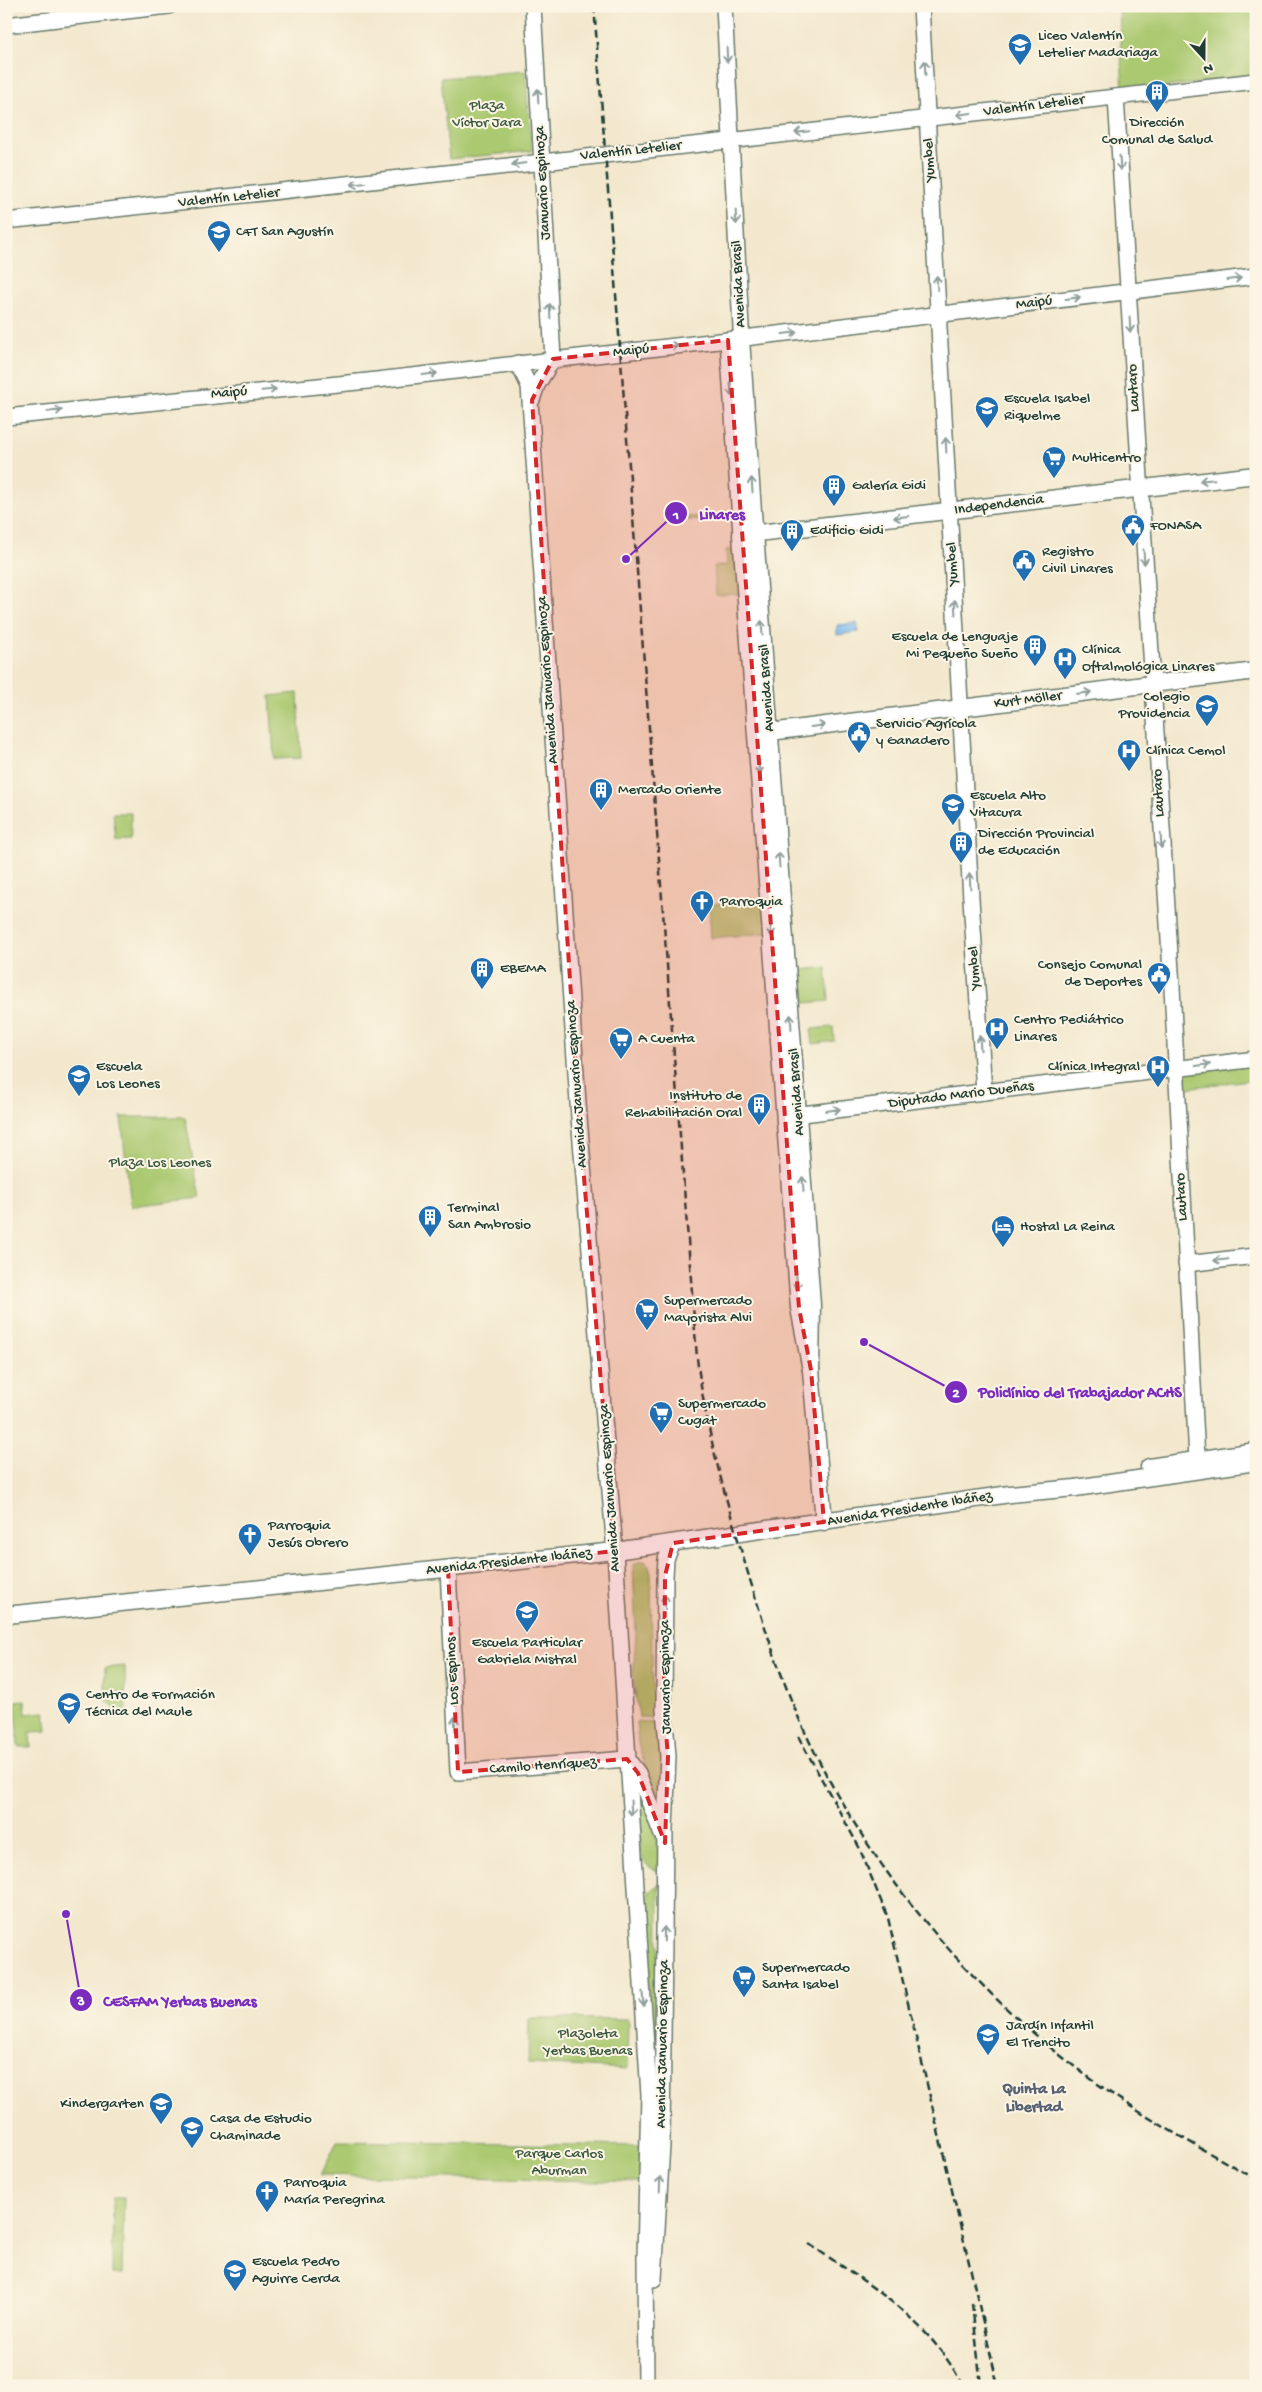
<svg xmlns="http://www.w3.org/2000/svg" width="1262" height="2392" font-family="'Gochi Hand',sans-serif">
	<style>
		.green { fill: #abc971; stroke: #658352 }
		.water { fill: #7ab7ed; stroke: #4c7a90 }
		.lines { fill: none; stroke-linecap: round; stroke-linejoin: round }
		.secondary-casing { stroke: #69796a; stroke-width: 18 }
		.primary-casing { stroke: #69796a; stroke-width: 19 }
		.secondary { stroke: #fff; stroke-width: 15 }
		.primary { stroke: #fff; stroke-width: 16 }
		.rail { stroke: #1f3d34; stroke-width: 2.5; stroke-dasharray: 8 4; stroke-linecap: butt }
		.oneway { stroke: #8f9e9a }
		.marked { fill: #d62828; fill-opacity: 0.2; stroke: #d62828; stroke-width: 4; stroke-dasharray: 10 6; stroke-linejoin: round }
		.labels { text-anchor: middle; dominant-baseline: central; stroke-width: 4; stroke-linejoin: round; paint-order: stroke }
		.poi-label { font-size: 15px; fill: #1f3d34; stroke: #fcf5e5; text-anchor: start }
		.park-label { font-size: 15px; fill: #3b5940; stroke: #fcf5e5 }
		.street-label { font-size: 15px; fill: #1f3d34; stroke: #fcf5e5 }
		.neighbourhood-label { font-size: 16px; font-weight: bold; fill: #576272; stroke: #fcf5e5 }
		.leader { fill: none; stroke: #7b2cbf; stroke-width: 2 }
		.callout-dot { fill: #7b2cbf; stroke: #fcf5e5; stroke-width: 2 }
		.mark-label { font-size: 15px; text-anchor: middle; font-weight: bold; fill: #fff }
		.callout-label { font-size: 16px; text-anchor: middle; font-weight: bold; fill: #7b2cbf; stroke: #fcf5e5; stroke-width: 4; stroke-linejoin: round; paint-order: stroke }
	</style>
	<rect width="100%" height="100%" fill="#fcf5e5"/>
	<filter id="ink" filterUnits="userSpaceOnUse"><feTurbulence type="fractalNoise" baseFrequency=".02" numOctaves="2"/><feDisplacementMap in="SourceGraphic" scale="10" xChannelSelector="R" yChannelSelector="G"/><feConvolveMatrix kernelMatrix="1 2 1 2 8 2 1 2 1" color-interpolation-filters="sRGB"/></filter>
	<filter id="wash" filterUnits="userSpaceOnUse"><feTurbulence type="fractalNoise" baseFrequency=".0096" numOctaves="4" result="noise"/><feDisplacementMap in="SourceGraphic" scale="20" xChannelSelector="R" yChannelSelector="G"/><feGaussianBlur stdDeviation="1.12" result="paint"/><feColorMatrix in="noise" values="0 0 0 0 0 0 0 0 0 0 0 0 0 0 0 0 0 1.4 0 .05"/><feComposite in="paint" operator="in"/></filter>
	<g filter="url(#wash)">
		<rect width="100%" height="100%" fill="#f3e8ce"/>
		<!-- green -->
		<g class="green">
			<polygon points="1149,6 1256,6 1256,76 1123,92 1119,10"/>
			<polygon points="525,71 532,151 449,159 441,78"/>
			<polygon points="736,513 736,516 667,522 667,519"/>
			<polygon points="739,549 741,594 716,595 714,566 727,565 726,550"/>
			<polygon points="298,693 301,758 274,759 270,696"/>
			<polygon points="113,813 131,813 131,839 116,840"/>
			<polygon points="765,900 768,933 711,938 709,904"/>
			<polygon points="826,967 829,1001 805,1003 801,970"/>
			<polygon points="833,1027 834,1041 813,1044 811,1029"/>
			<polygon points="1256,1061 1256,1079 1179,1089 1178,1070"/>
			<polygon points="121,1117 185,1117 200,1198 131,1206"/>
			<polygon points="645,1561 649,1566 651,1574 653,1718 639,1717 633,1678 636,1633 633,1566 638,1562"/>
			<polygon points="125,1666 126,1714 120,1715 105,1698 105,1668"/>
			<polygon points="25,1700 26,1714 45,1712 47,1731 30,1732 31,1747 18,1747 16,1701"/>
			<polygon points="636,1722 654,1723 661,1751 661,1820 638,1743"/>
			<path d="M634,1768c11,34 26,67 26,103 -13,-3 -16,-8 -20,-19z"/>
			<polygon points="659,1884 658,2078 653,2066 643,1904 650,1891"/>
			<polygon points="529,2018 628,2019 627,2069 528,2064"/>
			<polygon points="337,2141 640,2146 639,2182 321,2175"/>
			<polygon points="113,2197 124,2197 122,2275 112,2274"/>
		</g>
		<!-- water -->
		<polygon class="water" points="857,623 859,632 837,635 837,625"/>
	</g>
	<g filter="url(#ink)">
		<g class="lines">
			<!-- secondary casing -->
			<g class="secondary-casing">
				<g id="secondary">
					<polyline points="724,6 742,346 755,533"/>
					<polyline points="921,6 971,899 984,1092"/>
					<polyline points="6,25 169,6"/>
					<polyline points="1116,97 1172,987 1197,1459"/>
					<path d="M6,221c417,-44 833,-93 1250,-140"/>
					<polyline points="728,340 741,535"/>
					<polyline points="518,363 529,386 579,1117 615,1551 649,2095 645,2256 646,2386"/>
					<polyline points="532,400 537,385 553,359 533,6"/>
					<polyline points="6,417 368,381 728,340 1256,276"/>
					<polyline points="786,1116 1256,1059"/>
					<polyline points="1186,1264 1256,1256"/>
					<polyline points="448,1569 458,1772 627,1759"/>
					<polyline points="628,1760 638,1773 662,1835"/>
					<polyline points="654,2279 662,2145 665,1829 668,1756 664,1709 665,1576 666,1559 673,1543"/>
				</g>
			</g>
			<!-- primary casing -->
			<g class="primary-casing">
				<g id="primary">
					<polyline points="755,533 812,1305 811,1370 824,1522"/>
					<polyline points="761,728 770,732 1256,671"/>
					<polyline points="811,1370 799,1308 741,535 1256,475"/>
					<polyline points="1149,1467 1256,1451"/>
					<polyline points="6,1615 615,1551 1010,1494 1075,1488 1256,1462"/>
				</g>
			</g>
			<!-- secondary -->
			<use href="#secondary" class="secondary"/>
			<!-- primary -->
			<use href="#primary" class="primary"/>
			<!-- rail -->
			<g class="rail">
				<path d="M594,6l103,1352c9,73 29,142 50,212 17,55 34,110 58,162 67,144 177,272 307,362 46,31 95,58 144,85"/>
				<polyline points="798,1736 859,1847 888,1918 998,2386"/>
				<path d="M809,2244c59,40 120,75 154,142"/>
				<polyline points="972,2303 981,2386"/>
			</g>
		</g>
		<!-- one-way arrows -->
		<defs><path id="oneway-shaft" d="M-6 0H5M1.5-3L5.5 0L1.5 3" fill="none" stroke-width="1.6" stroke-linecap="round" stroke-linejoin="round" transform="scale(1.25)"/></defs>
		<g class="oneway">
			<use href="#oneway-shaft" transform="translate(727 55) rotate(87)"/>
			<use href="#oneway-shaft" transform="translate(925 68) rotate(-93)"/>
			<use href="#oneway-shaft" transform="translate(538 96) rotate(-93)"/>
			<use href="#oneway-shaft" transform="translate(964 114) rotate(173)"/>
			<use href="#oneway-shaft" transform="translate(802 132) rotate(174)"/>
			<use href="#oneway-shaft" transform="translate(1120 163) rotate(87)"/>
			<use href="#oneway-shaft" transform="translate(519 164) rotate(173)"/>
			<use href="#oneway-shaft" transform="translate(358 184) rotate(173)"/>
			<use href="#oneway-shaft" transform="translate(736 217) rotate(87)"/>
			<use href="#oneway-shaft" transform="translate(1234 279) rotate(-7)"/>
			<use href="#oneway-shaft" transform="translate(937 283) rotate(-93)"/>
			<use href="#oneway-shaft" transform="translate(1073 298) rotate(-7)"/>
			<use href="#oneway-shaft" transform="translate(550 311) rotate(-93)"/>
			<use href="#oneway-shaft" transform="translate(1130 325) rotate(87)"/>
			<use href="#oneway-shaft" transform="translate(790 333) rotate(-7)"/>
			<use href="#oneway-shaft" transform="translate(671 346) rotate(-6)"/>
			<use href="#oneway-shaft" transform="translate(430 374) rotate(-7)"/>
			<use href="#oneway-shaft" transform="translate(731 389) rotate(86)"/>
			<use href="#oneway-shaft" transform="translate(269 390) rotate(-5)"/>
			<use href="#oneway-shaft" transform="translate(55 411) rotate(-6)"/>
			<use href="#oneway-shaft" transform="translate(946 445) rotate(-93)"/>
			<use href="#oneway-shaft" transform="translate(1207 480) rotate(174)"/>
			<use href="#oneway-shaft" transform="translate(752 485) rotate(-94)"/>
			<use href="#oneway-shaft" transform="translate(901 517) rotate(173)"/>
			<use href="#oneway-shaft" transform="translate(1144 557) rotate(86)"/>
			<use href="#oneway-shaft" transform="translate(955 607) rotate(-93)"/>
			<use href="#oneway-shaft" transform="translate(762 628) rotate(-94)"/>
			<use href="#oneway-shaft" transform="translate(1084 693) rotate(-7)"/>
			<use href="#oneway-shaft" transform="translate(818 726) rotate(-7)"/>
			<use href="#oneway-shaft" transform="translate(759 767) rotate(86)"/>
			<use href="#oneway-shaft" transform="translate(1161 841) rotate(87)"/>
			<use href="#oneway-shaft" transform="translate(779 860) rotate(-94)"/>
			<use href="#oneway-shaft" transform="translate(970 881) rotate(-93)"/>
			<use href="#oneway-shaft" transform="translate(771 929) rotate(86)"/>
			<use href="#oneway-shaft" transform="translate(791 1022) rotate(-94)"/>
			<use href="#oneway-shaft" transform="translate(980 1043) rotate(-94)"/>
			<use href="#oneway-shaft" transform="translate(1203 1065) rotate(-7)"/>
			<use href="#oneway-shaft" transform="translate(833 1110) rotate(-7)"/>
			<use href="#oneway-shaft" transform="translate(803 1184) rotate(-94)"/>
			<use href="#oneway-shaft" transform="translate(1221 1260) rotate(174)"/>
			<use href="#oneway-shaft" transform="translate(797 1282) rotate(86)"/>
			<use href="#oneway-shaft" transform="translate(665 1602) rotate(-90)"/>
			<use href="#oneway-shaft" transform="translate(455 1724) rotate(-93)"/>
			<use href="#oneway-shaft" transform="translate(631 1808) rotate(86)"/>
			<use href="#oneway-shaft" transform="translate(664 1934) rotate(-89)"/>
			<use href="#oneway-shaft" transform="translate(643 1999) rotate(86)"/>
			<use href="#oneway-shaft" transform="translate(660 2184) rotate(-88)"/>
		</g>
	</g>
	<!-- marked area -->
	<path class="marked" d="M728,340l71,968 12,62 13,152 -151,21 -8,33 -1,133 4,47 -3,87 -27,-70 -11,-14 -169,13 -10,-203 167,-18 -36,-434 -47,-717 21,-41z"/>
	<!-- icons -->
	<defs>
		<g id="school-pin" transform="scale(1.25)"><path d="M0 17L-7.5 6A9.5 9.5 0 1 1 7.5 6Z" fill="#1f6fb2" stroke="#fcf5e5"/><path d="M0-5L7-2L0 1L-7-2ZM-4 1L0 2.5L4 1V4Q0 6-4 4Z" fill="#fff"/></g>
		<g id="building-pin" transform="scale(1.25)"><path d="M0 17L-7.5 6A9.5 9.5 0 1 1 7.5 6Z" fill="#1f6fb2" stroke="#fcf5e5"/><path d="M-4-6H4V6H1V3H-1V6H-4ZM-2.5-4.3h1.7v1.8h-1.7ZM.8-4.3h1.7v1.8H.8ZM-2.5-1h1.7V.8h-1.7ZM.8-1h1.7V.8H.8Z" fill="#fff"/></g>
		<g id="university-pin" transform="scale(1.25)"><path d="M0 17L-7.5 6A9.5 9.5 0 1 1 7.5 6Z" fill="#1f6fb2" stroke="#fcf5e5"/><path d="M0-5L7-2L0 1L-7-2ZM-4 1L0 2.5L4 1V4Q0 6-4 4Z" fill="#fff"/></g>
		<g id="supermarket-pin" transform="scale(1.25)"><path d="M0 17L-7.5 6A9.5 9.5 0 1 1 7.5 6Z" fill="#1f6fb2" stroke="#fcf5e5"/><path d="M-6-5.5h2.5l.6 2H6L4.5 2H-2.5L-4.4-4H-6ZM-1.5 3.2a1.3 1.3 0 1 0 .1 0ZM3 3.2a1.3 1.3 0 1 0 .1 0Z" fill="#fff"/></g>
		<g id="civic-pin" transform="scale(1.25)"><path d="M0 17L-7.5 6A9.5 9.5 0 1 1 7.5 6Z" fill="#1f6fb2" stroke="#fcf5e5"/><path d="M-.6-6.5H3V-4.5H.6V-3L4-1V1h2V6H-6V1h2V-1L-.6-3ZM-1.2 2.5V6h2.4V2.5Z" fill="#fff"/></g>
		<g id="hospital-pin" transform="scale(1.25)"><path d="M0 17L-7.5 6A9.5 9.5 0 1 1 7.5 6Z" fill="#1f6fb2" stroke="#fcf5e5"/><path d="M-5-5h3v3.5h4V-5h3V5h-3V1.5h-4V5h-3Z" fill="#fff"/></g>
		<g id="church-pin" transform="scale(1.25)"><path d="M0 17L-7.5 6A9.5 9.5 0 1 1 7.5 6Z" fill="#1f6fb2" stroke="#fcf5e5"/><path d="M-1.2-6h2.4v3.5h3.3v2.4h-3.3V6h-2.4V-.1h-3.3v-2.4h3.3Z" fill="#fff"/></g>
		<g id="hotel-pin" transform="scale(1.25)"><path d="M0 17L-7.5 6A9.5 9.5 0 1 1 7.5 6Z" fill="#1f6fb2" stroke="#fcf5e5"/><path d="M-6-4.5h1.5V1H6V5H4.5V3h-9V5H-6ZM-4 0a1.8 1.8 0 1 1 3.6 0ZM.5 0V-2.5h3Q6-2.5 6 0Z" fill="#fff"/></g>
	</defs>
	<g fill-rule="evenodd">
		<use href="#school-pin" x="1020" y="45"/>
		<use href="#building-pin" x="1157" y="92"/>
		<use href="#university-pin" x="219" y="232"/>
		<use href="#school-pin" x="987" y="408"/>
		<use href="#supermarket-pin" x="1054" y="458"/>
		<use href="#building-pin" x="834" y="486"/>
		<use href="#civic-pin" x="1133" y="526"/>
		<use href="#building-pin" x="792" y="531"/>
		<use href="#civic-pin" x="1024" y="561"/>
		<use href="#building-pin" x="1035" y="646"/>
		<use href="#hospital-pin" x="1065" y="659"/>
		<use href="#school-pin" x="1207" y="706"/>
		<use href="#civic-pin" x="859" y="733"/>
		<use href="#hospital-pin" x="1129" y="751"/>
		<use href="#building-pin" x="601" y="790"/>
		<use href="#school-pin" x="953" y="805"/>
		<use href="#building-pin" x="961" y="843"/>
		<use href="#church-pin" x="702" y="902"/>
		<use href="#building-pin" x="482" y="969"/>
		<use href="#civic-pin" x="1159" y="974"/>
		<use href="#hospital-pin" x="997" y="1029"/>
		<use href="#supermarket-pin" x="621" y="1039"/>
		<use href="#hospital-pin" x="1158" y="1067"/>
		<use href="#school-pin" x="79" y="1076"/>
		<use href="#building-pin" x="759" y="1105"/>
		<use href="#building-pin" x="430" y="1217"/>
		<use href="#hotel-pin" x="1003" y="1227"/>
		<use href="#supermarket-pin" x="647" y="1310"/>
		<use href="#supermarket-pin" x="661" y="1413"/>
		<use href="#church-pin" x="250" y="1535"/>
		<use href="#school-pin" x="527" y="1612"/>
		<use href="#university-pin" x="69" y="1704"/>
		<use href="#supermarket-pin" x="744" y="1977"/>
		<use href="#school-pin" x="988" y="2035"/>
		<use href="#school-pin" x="161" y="2104"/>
		<use href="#school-pin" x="192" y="2128"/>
		<use href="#church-pin" x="267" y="2192"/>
		<use href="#school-pin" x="235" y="2271"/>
	</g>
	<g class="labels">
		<!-- poi labels -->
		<g class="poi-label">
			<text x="1038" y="36">Liceo Valentín<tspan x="1038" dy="17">Letelier Madariaga</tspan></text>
			<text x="1157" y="123" text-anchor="middle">Dirección<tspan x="1157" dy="17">Comunal de Salud</tspan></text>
			<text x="236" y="232">CFT San Agustín</text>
			<text x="1004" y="399">Escuela Isabel<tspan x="1004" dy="17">Riquelme</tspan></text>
			<text x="1072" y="458">Multicentro</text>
			<text x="852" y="486">Galería Gidi</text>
			<text x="1150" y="526">FONASA</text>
			<text x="810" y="531">Edificio Gidi</text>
			<text x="1042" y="552">Registro<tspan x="1042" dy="17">Civil Linares</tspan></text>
			<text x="1018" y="637" text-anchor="end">Escuela de Lenguaje<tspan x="1018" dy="17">Mi Pequeño Sueño</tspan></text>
			<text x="1082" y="650">Clínica<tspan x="1082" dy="17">Oftalmológica Linares</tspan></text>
			<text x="1190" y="697" text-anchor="end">Colegio<tspan x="1190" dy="17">Providencia</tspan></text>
			<text x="876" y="724">Servicio Agrícola<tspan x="876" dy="17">y Ganadero</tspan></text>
			<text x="1146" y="751">Clínica Cemol</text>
			<text x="618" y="790">Mercado Oriente</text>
			<text x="970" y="796">Escuela Alto<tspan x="970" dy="17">Vitacura</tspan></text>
			<text x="978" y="834">Dirección Provincial<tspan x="978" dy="17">de Educación</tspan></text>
			<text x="720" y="902">Parroquia</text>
			<text x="1142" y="965" text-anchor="end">Consejo Comunal<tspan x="1142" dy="17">de Deportes</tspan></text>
			<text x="500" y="969">EBEMA</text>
			<text x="1014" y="1020">Centro Pediátrico<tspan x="1014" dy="17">Linares</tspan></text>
			<text x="638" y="1039">A Cuenta</text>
			<text x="96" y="1067">Escuela<tspan x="96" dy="17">Los Leones</tspan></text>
			<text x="1140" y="1067" text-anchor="end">Clínica Integral</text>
			<text x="742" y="1096" text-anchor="end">Instituto de<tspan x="742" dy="17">Rehabilitación Oral</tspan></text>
			<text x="448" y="1208">Terminal<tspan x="448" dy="17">San Ambrosio</tspan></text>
			<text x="1020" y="1227">Hostal La Reina</text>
			<text x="664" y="1301">Supermercado<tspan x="664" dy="17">Mayorista Alvi</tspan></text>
			<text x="678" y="1404">Supermercado<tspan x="678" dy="17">Cugat</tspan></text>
			<text x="268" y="1526">Parroquia<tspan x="268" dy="17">Jesús Obrero</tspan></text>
			<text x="527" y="1643" text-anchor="middle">Escuela Particular<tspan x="527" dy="17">Gabriela Mistral</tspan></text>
			<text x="86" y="1695">Centro de Formación<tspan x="86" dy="17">Técnica del Maule</tspan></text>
			<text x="762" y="1968">Supermercado<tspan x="762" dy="17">Santa Isabel</tspan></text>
			<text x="1006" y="2026">Jardín Infantil<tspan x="1006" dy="17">El Trencito</tspan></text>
			<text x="144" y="2104" text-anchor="end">Kindergarten</text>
			<text x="210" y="2119">Casa de Estudio<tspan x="210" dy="17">Chaminade</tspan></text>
			<text x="284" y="2183">Parroquia<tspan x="284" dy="17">María Peregrina</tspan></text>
			<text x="252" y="2262">Escuela Pedro<tspan x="252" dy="17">Aguirre Cerda</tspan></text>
		</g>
		<!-- park labels -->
		<g class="park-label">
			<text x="487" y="106">Plaza<tspan x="487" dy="17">Víctor Jara</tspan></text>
			<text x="160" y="1163">Plaza Los Leones</text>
			<text x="588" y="2034">Plazoleta<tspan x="588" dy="17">Yerbas Buenas</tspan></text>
			<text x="559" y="2154">Parque Carlos<tspan x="559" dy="17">Aburman</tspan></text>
		</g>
		<!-- street labels -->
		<g class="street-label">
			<text transform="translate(1034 106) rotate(-7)">Valentín Letelier</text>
			<text transform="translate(631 151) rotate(-6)">Valentín Letelier</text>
			<text transform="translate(930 160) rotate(-93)">Yumbel</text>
			<text transform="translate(543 183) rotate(-93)">Januario Espinoza</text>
			<text transform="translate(229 198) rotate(-6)">Valentín Letelier</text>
			<text transform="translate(739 284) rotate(-93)">Avenida Brasil</text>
			<text transform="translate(1034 303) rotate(-7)">Maipú</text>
			<text transform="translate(631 351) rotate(-6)">Maipú</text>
			<text transform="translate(1134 388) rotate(-93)">Lautaro</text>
			<text transform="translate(229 393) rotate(-5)">Maipú</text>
			<text transform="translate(999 505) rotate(-7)">Independencia</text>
			<text transform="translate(953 564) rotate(-93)">Yumbel</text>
			<text transform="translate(548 680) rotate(-94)">Avenida Januario Espinoza</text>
			<text transform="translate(767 688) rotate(-94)">Avenida Brasil</text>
			<text transform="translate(1028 700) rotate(-7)">Kurt Möller</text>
			<text transform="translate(1159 793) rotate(-93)">Lautaro</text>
			<text transform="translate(975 968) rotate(-94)">Yumbel</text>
			<text transform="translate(577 1084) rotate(-94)">Avenida Januario Espinoza</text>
			<text transform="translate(797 1092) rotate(-94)">Avenida Brasil</text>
			<text transform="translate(961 1095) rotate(-7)">Diputado Mario Dueñas</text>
			<text transform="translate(1182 1197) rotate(-93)">Lautaro</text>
			<text transform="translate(610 1488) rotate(-94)">Avenida Januario Espinoza</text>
			<text transform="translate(910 1509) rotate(-9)">Avenida Presidente Ibáñez</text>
			<text transform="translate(509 1562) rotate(-6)">Avenida Presidente Ibáñez</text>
			<text transform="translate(453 1671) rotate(-93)">Los Espinos</text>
			<text transform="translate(666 1677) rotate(-91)">Januario Espinoza</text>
			<text transform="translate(543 1766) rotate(-4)">Camilo Henríquez</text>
			<text transform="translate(663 2044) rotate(-89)">Avenida Januario Espinoza</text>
		</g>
		<!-- neighbourhood labels -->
		<g class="neighbourhood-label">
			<text x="1034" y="2090">Quinta La<tspan x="1034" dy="18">Libertad</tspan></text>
		</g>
	</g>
	<!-- callouts -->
	<path class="leader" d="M626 559L676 513M864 1342L956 1392M66 1914L81 2000"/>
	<g class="callout-dot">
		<circle cx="626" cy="559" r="5"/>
		<circle cx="864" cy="1342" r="5"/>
		<circle cx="66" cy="1914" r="5"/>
		<circle cx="676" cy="513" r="12"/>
		<circle cx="956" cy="1392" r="12"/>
		<circle cx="81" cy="2000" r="12"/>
	</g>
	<g class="mark-label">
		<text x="676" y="519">1</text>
		<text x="956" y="1397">2</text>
		<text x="81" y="2005">3</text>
	</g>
	<g class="callout-label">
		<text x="722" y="519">Linares</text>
		<text x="1080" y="1397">Policlínico del Trabajador ACHS</text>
		<text x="180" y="2006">CESFAM Yerbas Buenas</text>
	</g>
	<!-- margin -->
	<rect width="1262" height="2392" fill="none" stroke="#fcf5e5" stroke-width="25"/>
	<!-- north arrow -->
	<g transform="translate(1204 58) rotate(159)" stroke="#fcf5e5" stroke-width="4" paint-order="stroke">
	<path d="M0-4L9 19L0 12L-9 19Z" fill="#1f3d34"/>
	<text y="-8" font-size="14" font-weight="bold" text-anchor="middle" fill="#1f3d34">N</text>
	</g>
</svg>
